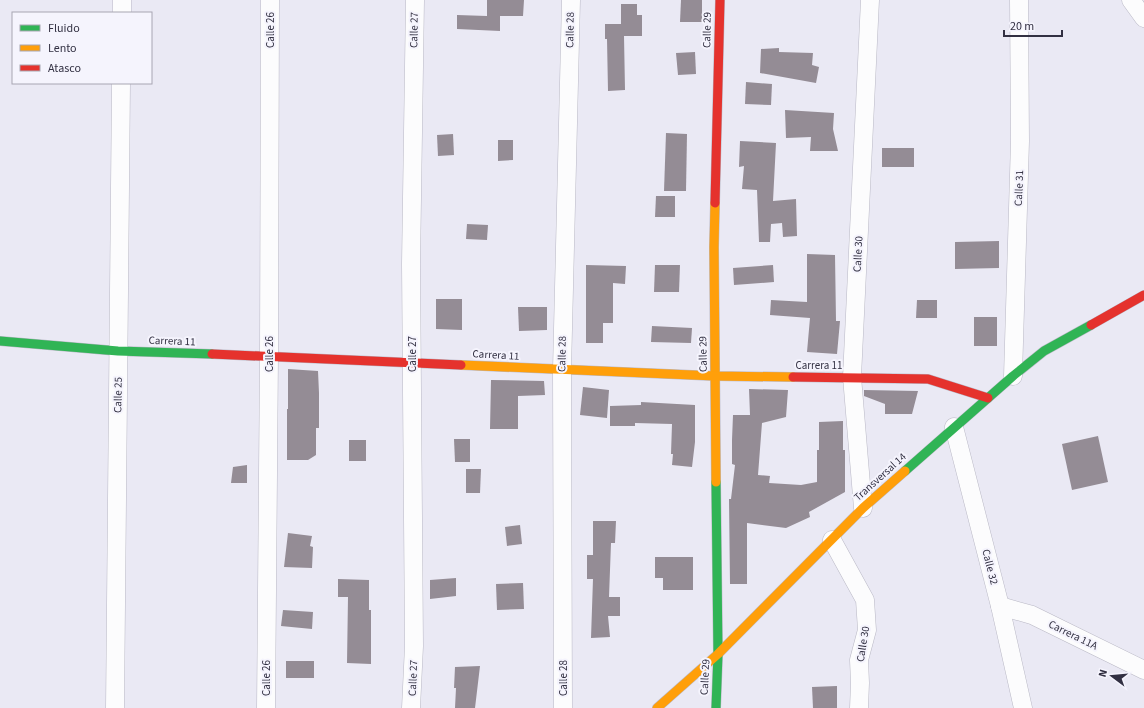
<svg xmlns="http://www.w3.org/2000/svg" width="1144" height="708" font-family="'Source Sans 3',sans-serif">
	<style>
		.building { fill: #948c95 }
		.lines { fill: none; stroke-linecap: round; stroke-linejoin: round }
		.street-casing { stroke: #b9b8c5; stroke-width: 19 }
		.fast-casing { stroke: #b9b8c5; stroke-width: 10 }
		.slow-casing { stroke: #b9b8c5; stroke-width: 10 }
		.jam-casing { stroke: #b9b8c5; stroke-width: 10 }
		.street { stroke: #fcfcfd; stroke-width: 18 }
		.fast { stroke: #30b455; stroke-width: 9 }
		.slow { stroke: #ff9f0a; stroke-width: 9 }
		.jam { stroke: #e5322d; stroke-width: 9 }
		.labels { text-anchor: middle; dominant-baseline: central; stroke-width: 4; stroke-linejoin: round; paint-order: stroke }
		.street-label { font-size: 11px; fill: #323042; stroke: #f5f4fd }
	</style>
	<rect width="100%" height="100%" fill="#eae9f4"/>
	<!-- building -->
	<g class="building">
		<polygon points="487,0 524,0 523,16 500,16 500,31 457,29 457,15 487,16"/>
		<polygon points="681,0 702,0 702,22 680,22"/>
		<polygon points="621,4 637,4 637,15 642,15 642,36 624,36 625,90 608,91 607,39 605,39 605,24 621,24"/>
		<polygon points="779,48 779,52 813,53 812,65 819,67 816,83 760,73 761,49"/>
		<polygon points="695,52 696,74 678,75 676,53"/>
		<polygon points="746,82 772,84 771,105 745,104"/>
		<polygon points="785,110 834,113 833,129 838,151 810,151 811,137 786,138"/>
		<polygon points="666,133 687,134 686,191 664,191"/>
		<polygon points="453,134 454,155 438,156 437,135"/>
		<polygon points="498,140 513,140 513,160 498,161"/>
		<polygon points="740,141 776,143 773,201 796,199 797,236 783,237 782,223 771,224 770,242 759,242 757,190 742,189 744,166 739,167"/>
		<rect x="882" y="148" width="32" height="19"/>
		<polygon points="656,196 675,196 675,217 655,217"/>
		<polygon points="467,224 488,225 487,240 466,239"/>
		<polygon points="999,241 999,268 955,269 955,242"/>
		<polygon points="807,254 835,255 836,321 840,321 837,354 807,352 810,318 770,315 771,300 807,302"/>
		<polygon points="586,265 626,266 625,284 613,283 613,323 603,323 603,343 586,343"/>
		<polygon points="655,265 680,265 679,292 654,292"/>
		<polygon points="773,265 774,282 734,285 733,268"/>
		<polygon points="436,299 462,299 462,330 436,329"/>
		<polygon points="917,300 937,300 937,318 916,318"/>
		<polygon points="518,307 547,307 547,330 519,331"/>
		<rect x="974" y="317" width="23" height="29"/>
		<polygon points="652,326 692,328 691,343 651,342"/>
		<polygon points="288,369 318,371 319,393 319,428 316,428 316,455 308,460 287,460 287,409 288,409"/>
		<polygon points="491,380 544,381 545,395 518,396 518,429 490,429"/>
		<polygon points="583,387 609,390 607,418 580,415"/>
		<polygon points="749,389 788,390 786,417 762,423 758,475 770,476 769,483 801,485 817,482 817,450 819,450 819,422 843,421 843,450 845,450 845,492 809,512 810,517 786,528 747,523 747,584 730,584 729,499 731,499 735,465 732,464 732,440 733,415 750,415"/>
		<polygon points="864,390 918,391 912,414 885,414 885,404 864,396"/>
		<polygon points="641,402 695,405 695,442 692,467 672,465 673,454 671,454 672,424 635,423 635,426 610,426 610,406 641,405"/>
		<polygon points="1098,436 1108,482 1072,490 1062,444"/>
		<polygon points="454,439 470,439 470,462 455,462"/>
		<rect x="349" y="440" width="17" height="21"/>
		<polygon points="247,465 247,483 231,483 233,467"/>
		<polygon points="466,469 481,469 480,493 466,493"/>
		<polygon points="593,521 616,521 615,543 611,543 609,597 620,597 620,616 608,616 610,637 591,638 593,579 587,579 587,555 593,555"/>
		<polygon points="520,525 522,544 507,546 505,527"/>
		<polygon points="288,533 312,536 310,546 313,547 312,568 284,567"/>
		<polygon points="655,557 693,557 693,590 663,590 663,578 655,578"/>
		<polygon points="456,578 456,596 430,599 430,580"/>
		<polygon points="338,579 369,580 369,610 371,610 371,664 347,663 348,597 338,597"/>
		<polygon points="523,583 524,609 497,610 496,584"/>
		<polygon points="283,610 313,612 312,629 281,626"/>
		<rect x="286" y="661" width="28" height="17"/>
		<polygon points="480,666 475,708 455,708 456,688 454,688 455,667"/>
		<polygon points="837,686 837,708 813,708 812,687"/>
	</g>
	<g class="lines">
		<!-- street casing -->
		<g class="street-casing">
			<g id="street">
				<polyline points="1131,0 1144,18"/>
				<polyline points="122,13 122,0"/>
				<polyline points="1013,376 1020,141 1019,0"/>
				<polyline points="954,427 1000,606 1023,708"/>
				<polyline points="863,508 852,377 870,0"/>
				<polyline points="832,540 865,600 867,630 859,660 860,683 859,708"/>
				<polyline points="1000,606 1032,615 1144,670"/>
				<polyline points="115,708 121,83"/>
				<polyline points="266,708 269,356 270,0"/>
				<polyline points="411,708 414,646 411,264 415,0"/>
				<polyline points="563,708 562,370 571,0"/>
			</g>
		</g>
		<!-- fast casing -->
		<g class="fast-casing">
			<g id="fast">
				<polyline points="0,341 118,351 212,354"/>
				<polyline points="905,471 1013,376 1044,351 1091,325"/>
				<polyline points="716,708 718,654 716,482"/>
			</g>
		</g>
		<!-- slow casing -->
		<g class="slow-casing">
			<g id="slow">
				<polyline points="715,203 714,247 716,482"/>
				<polyline points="461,365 715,376 793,377"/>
				<polyline points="657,708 718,654 863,508 905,471"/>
			</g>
		</g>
		<!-- jam casing -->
		<g class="jam-casing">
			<g id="jam">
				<polyline points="715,203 720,0"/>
				<polyline points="1091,325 1144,295"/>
				<polyline points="212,354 461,365"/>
				<polyline points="793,377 928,379 988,398"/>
			</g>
		</g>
		<!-- street -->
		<use href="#street" class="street"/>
		<!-- fast -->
		<use href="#fast" class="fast"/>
		<!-- slow -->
		<use href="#slow" class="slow"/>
		<!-- jam -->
		<use href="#jam" class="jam"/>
	</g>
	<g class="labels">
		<!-- street labels -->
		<g class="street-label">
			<text transform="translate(270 30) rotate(-90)">Calle 26</text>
			<text transform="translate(414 30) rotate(-89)">Calle 27</text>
			<text transform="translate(570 30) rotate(-89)">Calle 28</text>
			<text transform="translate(707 30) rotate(-89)">Calle 29</text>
			<text transform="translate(1019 188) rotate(-88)">Calle 31</text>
			<text transform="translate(858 254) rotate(-87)">Calle 30</text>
			<text transform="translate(172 341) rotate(2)">Carrera 11</text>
			<text transform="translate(269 354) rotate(-90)">Calle 26</text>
			<text transform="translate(412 354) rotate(-90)">Calle 27</text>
			<text transform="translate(562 354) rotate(-89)">Calle 28</text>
			<text transform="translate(703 354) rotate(-91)">Calle 29</text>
			<text transform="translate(496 355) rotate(3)">Carrera 11</text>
			<text x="819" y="365">Carrera 11</text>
			<text transform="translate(118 395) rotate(-89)">Calle 25</text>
			<text transform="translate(880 477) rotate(-42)">Transversal 14</text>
			<text transform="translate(990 567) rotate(76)">Calle 32</text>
			<text transform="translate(1073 635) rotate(26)">Carrera 11A</text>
			<text transform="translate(863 644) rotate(-81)">Calle 30</text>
			<text transform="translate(705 677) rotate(-87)">Calle 29</text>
			<text transform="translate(266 678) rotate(-90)">Calle 26</text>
			<text transform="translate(413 678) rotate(-88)">Calle 27</text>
			<text transform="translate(563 678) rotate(-90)">Calle 28</text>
		</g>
	</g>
	<!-- legend -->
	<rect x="12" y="12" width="140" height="72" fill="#f5f4fd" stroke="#a7a6b2"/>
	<rect x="20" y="25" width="20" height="6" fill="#30b455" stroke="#a7a6b2"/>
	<text x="48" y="32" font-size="12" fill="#323042">Fluido</text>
	<rect x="20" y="45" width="20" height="6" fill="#ff9f0a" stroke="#a7a6b2"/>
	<text x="48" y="52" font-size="12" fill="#323042">Lento</text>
	<rect x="20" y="65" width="20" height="6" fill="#e5322d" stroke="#a7a6b2"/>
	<text x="48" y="72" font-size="12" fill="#323042">Atasco</text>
	<!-- north arrow -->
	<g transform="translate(1112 676) rotate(286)" stroke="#f5f4fd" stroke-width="3" paint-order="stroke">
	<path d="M0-3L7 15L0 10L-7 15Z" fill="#323042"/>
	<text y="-6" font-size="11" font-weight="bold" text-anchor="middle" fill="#323042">N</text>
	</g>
	<!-- scale -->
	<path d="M1004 30v6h58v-6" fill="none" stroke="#323042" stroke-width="2"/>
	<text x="1010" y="30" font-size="12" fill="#323042" stroke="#f5f4fd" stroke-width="3" paint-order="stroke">20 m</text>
</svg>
